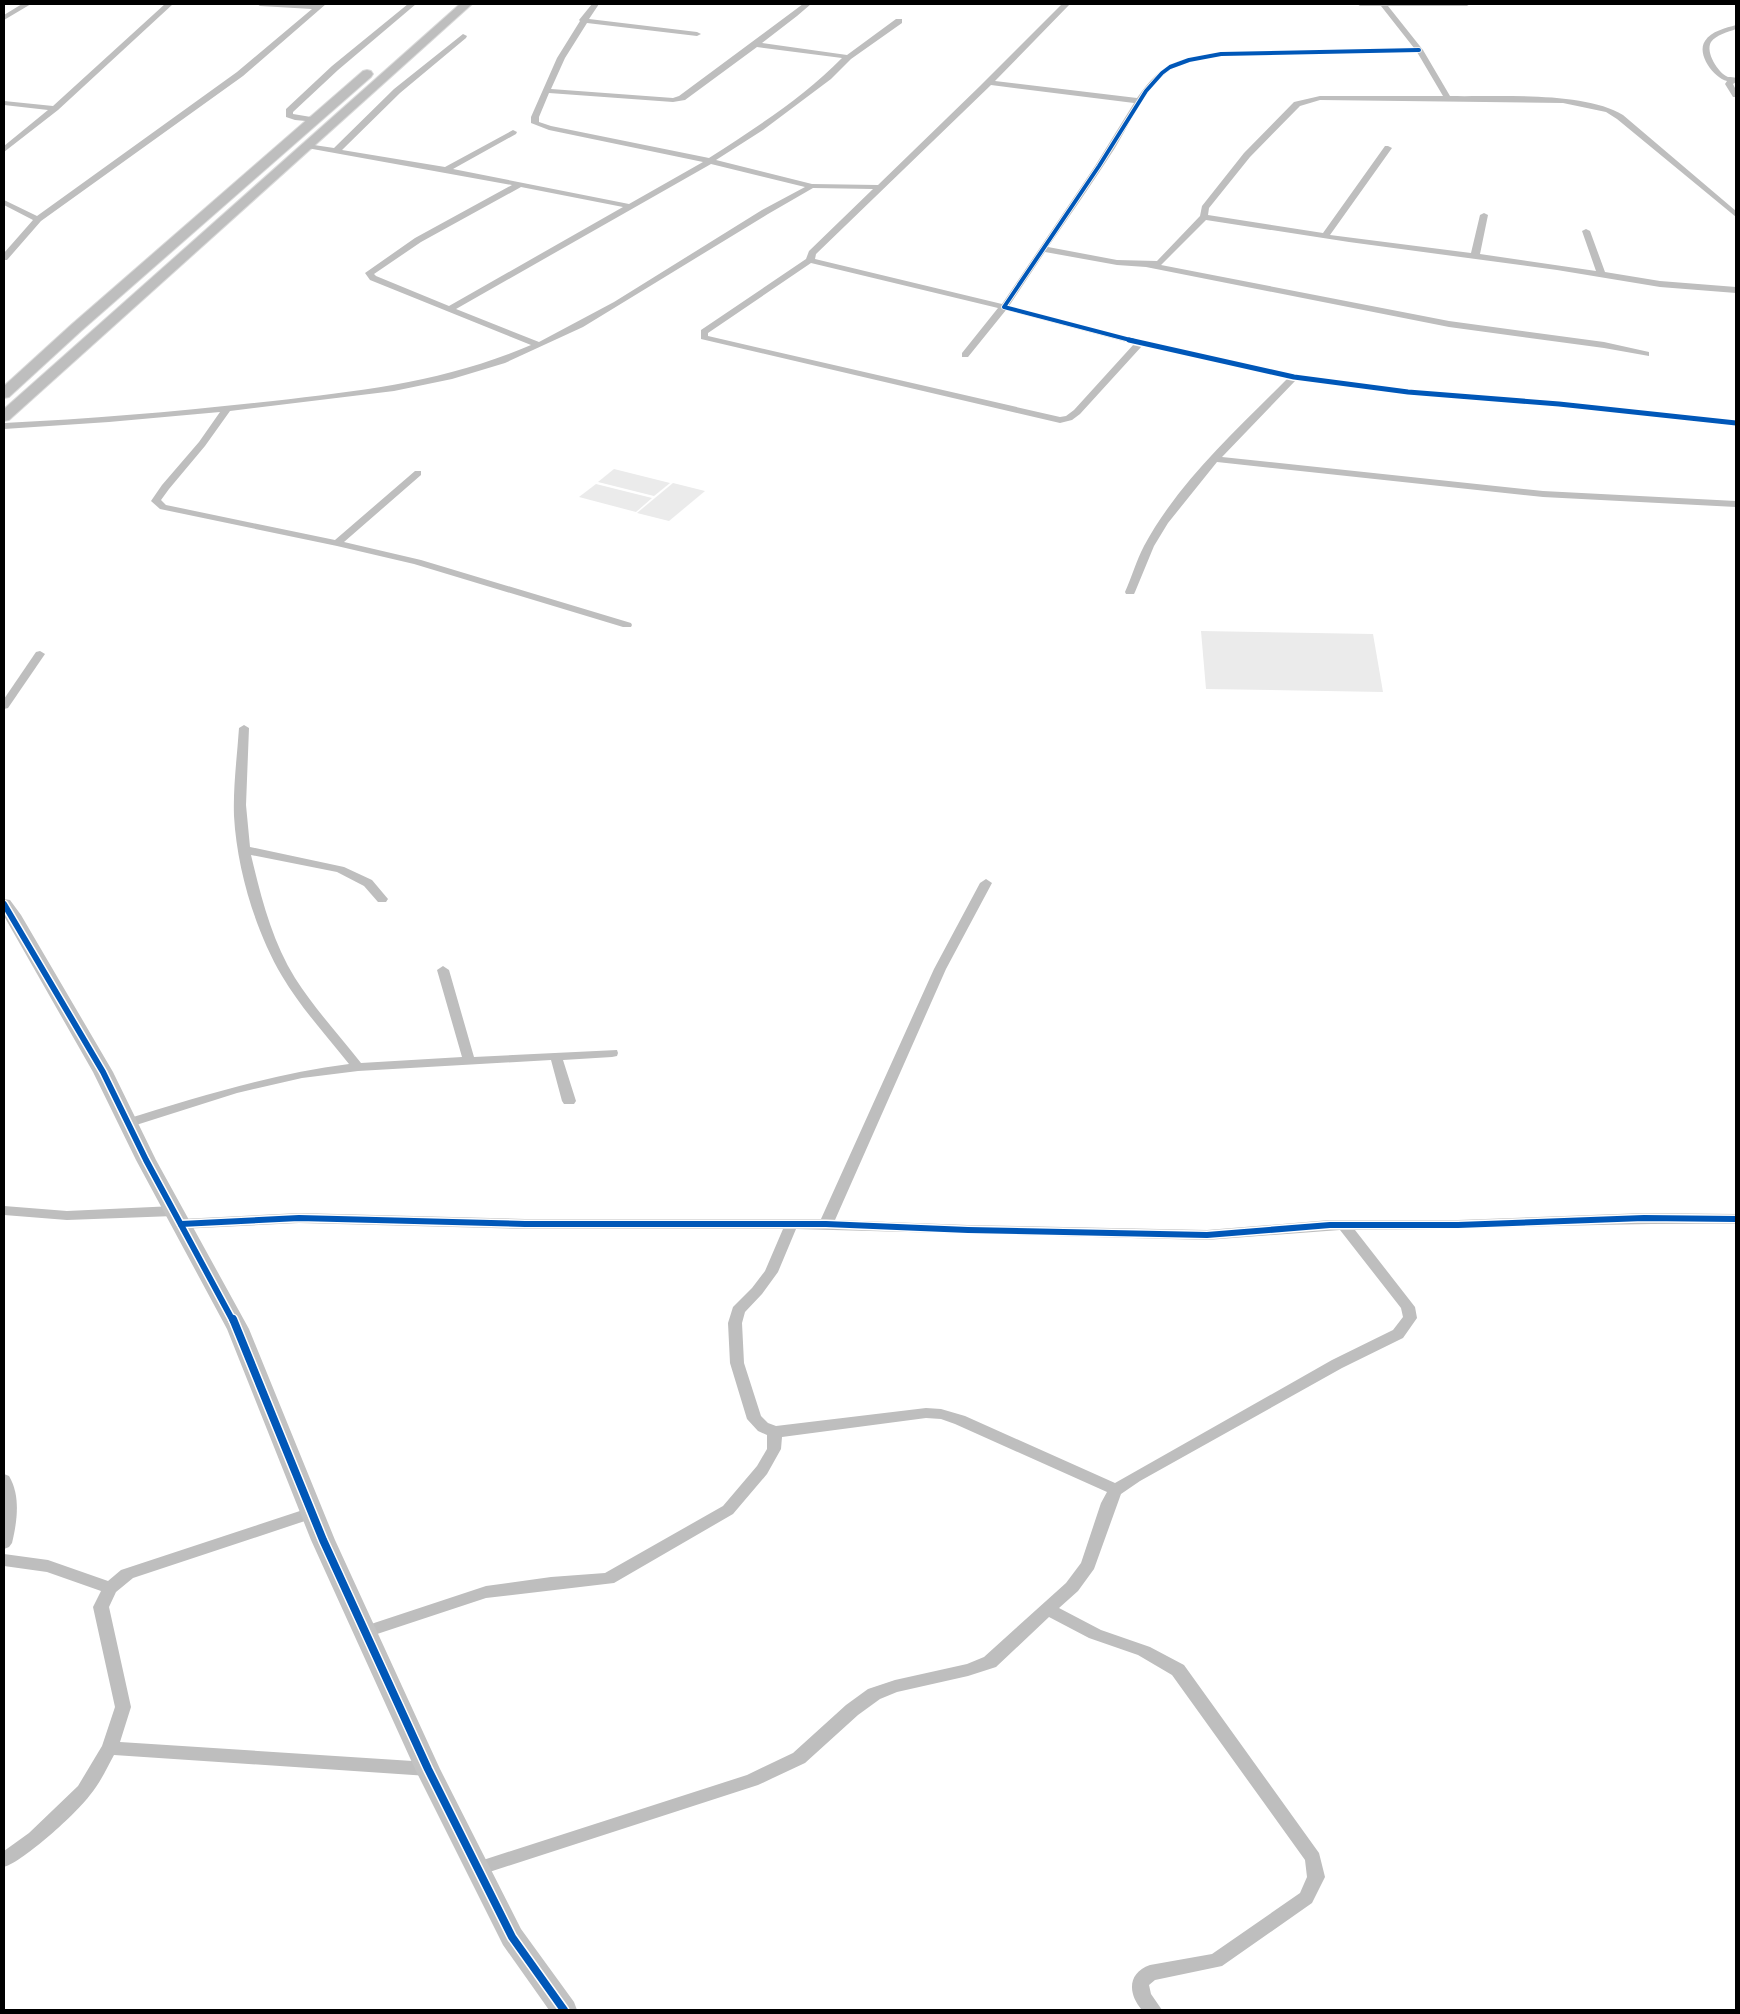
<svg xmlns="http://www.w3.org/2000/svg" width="1740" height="2014" font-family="Figtree,sans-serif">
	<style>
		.green { fill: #ebebeb }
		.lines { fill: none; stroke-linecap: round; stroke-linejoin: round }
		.primary-casing { stroke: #dbdbdb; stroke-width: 2 }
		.street { fill: #bebebe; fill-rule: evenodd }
		.secondary { fill: #c2c2c2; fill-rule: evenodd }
		.primary { fill: #bebebe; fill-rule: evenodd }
		.cycleway-far3-casing { stroke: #fff; stroke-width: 5.5 }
		.cycleway-far2-casing { stroke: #fff; stroke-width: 8 }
		.cycleway-far1-casing { stroke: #fff; stroke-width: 9 }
		.cycleway-casing { stroke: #fff; stroke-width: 11 }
		.cycleway-far3 { stroke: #0057b8; stroke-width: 4 }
		.cycleway-far2 { stroke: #0057b8; stroke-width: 5 }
		.cycleway-far1 { stroke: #0057b8; stroke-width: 6 }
		.cycleway { stroke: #0057b8; stroke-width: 8 }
	</style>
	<rect width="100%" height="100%" fill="#fff"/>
	<!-- green -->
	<g class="green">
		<polygon points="614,469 670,483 654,496 598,482"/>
		<polygon points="673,483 705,491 669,521 637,513"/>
		<polygon points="596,484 652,498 636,512 579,497"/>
		<polygon points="1201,631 1373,634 1383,692 1206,689"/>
	</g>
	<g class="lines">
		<!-- primary casing -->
		<g class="primary-casing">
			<g id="primary">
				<polygon points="460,4 472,4 9,420 4,421 4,409"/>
				<polygon points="367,70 371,71 373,74 371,77 81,331 9,397 4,398 4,386 71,325 363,71"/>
			</g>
		</g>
		<!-- street -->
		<g class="street">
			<polygon points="22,4 31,4 4,20 4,15"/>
			<polygon points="165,4 173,4 58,110 4,152 4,146 48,110 4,105 4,101 53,106"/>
			<polygon points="257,4 326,4 243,76 41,221 7,260 4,260 4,253 33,220 4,205 4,200 37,216 237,72 312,9 260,6"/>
			<polygon points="408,4 416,4 338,70 293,112 293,114 317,118 317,122 295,120 286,117 286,109 332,66"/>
			<path d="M592,4h7l-10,15 108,13 4,2 -4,2 -110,-13 -22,35 -14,31 122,9 6,-2 124,-92h8l-14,12 -35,27 85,12 49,-36h6v4l-51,36 -20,20 -68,51 -47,30 96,24 66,1 102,-99 82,-82h8l-75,77 142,17c26,-37 41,-39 84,-46l193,-4 -33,-42h-21l-3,-2h113l-3,2h-79l35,44 27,46c47,1 134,-5 173,19l113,96v6l-119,-98 -11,-7 -43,-9 -243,-3 -20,6 -50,51 -41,51 -1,7 115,18 62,-87h3l4,2 -62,87 141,18 9,-38 4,-2 4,2 -8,39 116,17 -14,-40 4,-2 4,2 15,41 55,9 76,6v6l-76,-6 -103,-17 -208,-28 -143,-22 -45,45 288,56 155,21 45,10v4l-45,-8 -155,-21 -303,-60 -29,-2 -72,-13 -36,54 132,35 153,33 114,15 151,12 177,19v6l-177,-19 -151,-12 -112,-15 -74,77 321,34 193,10v6l-193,-10 -326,-35 -49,61 -14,23 -19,46 -1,2h-8l-1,-2c7,-15 11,-31 19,-46 35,-65 93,-116 144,-168l-146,-32 -62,68 -8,6 -12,3 -359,-84v-9l105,-71 3,-8 64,-62 -60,-1 -45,26 -185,113 -78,36 -53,16 -58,12 -164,20 -25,35 -36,43 -8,11 5,5 169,35 80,-69h6v4l-77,67 77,18 210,63 1,2 -1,2h-8l-209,-63 -77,-18 -177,-37 -9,-8 11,-16 37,-43 21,-30 -111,10 -105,7v-6c90,-4 179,-12 269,-22 93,-11 171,-19 258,-56l-161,-65 -5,-7 50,-35 97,-53 -205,-37 -4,-2 4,-2 27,4 60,-59 69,-55 4,2 -1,2 -66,55 -58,57 103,17 68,-37 4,2 -1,2 -63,35 176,35 74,-42 -154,-32 -18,-7v-6l26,-59 23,-37 -1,-1zM757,47l85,11c-39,40 -87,70 -133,100l-158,-32 -12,-4v-5l10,-24 124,9 12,-2zM1417,52l26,44h-123l-26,6 -50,51 -42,53 -2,10 -43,45 -40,-1 -69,-13c23,-33 45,-65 67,-99 16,-26 31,-63 58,-80 14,-8 32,-9 48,-12zM991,85l143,18 -39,63 -93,138 -187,-45 1,-5zM711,164l94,23 -43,23 -148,92 -75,40 -83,-33zM521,187l102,20 -174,99 -73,-30 -2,-2 47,-32zM811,263l187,45 -36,45v4h6l38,-47 128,34 -60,66 -8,6 -6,1 -352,-81v-3z"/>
			<path d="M1736,25v4c-8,3 -20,6 -25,13 -6,10 7,31 17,35 3,0 6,0 8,1v4l-3,2 3,6v7h-3l-8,-13 2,-3c-13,-3 -31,-27 -22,-40 6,-10 21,-13 31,-16z"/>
			<polygon points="40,651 45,654 8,708 4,709 4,699 36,652"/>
			<path d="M244,725l5,3 -3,77 4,42 94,20 28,13 16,19 -2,3h-8l-14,-16 -27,-14 -86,-17c10,42 21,86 44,123 19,30 44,57 66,85l101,-6 -25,-87 6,-4 6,4 25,87 143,-7 1,3 -1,3 -5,1 -49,3 13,41 -2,3h-10l-2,-3 -11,-41 -193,11 -56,7 -65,15 -104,33h-10l-2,-3 2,-3c76,-23 147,-46 226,-56 -23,-29 -48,-56 -67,-88 -27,-46 -45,-107 -48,-160 -1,-29 3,-59 5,-88z"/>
			<path d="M986,879l6,4 -46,86 -111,251 133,5 239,5 123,-10h128l186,-7 92,1v10c-127,-2 -254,6 -381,6l60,77 2,11 -14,20 -61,30 -202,113 -19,13 -27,75 -16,22 -19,17 42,22 49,17 34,18 135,188 6,24 -13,26 -90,63 -67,14 -6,5 2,9 11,16h-20c-14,-16 -15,-37 8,-45l62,-11 88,-61 7,-16 -2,-17 -133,-185 -34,-20 -49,-17 -40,-21 -53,50 -28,9 -71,16 -17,7 -22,16 -53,48 -47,22 -281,91 -6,-2 -3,-5 3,-5 6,-2 270,-87 46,-22 53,-48 22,-16 27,-9 72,-16 17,-7 82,-74 15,-20 20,-60 6,-11 -152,-68 -14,-5 -15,-1 -144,19 -1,12 -14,25 -34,40 -119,69 -128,15 -121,40 -6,-2 -2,-4 2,-4 127,-42 65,-9 54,-4 118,-67 34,-40 10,-17v-14l-9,-4 -11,-12 -17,-56 -2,-40 5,-16 19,-19 13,-17 18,-42h-258l-226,-6 -118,6 -5,-2 -2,-3 2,-3 5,-2 118,-6 226,6h296l113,-250 46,-86zM796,1229l411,11 133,-10 61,78 2,9 -10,13 -61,30 -217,123 -150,-67 -24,-7 -15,-1 -150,18 -8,-3 -7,-7 -17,-53 -2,-40 3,-11 17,-18 16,-22z"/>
			<polygon points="4,1206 67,1211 174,1206 179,1208 181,1211 179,1214 174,1216 67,1220 4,1215"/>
			<path d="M4,1474l5,2c12,20 8,46 3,67l-3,4 -5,2z"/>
			<path d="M312,1507l5,2 3,4 -3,4 -184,61 -17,14 -7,15 22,100 -11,35 308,20 6,2 2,5 -2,5 -6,2 -314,-21c-7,13 -14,28 -24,40 -13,18 -66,66 -86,72v-16l25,-18 49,-47 24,-40 13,-39 -22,-100 8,-16 -54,-19 -43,-6v-12l44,6 60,21 13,-11z"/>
		</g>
		<!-- secondary -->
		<polygon class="secondary" points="4,899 10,900 21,915 113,1072 156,1160 249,1329 335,1540 440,1769 521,1929 574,2002 577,2010 549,2010 503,1945 415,1769 311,1540 227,1329 136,1160 93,1072 4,916"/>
		<!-- primary -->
		<use href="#primary" class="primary"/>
		<!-- cycleway-far3 casing -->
		<g class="cycleway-far3-casing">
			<polyline id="cycleway-far3" points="1134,341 1004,307 1099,166 1146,91 1162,73 1170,67 1189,60 1221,54 1419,50"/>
		</g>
		<!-- cycleway-far2 casing -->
		<g class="cycleway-far2-casing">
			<polyline id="cycleway-far2" points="1129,340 1294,377 1408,392 1559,404 1736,423"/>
		</g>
		<!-- cycleway-far1 casing -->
		<g class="cycleway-far1-casing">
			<g id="cycleway-far1">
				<polyline points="4,904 103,1072 146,1160 233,1321"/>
				<polyline points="181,1224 299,1218 525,1224 826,1224 968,1230 1207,1235 1330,1225 1458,1225 1644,1218 1736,1219"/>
			</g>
		</g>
		<!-- cycleway casing -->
		<g class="cycleway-casing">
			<polyline id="cycleway" points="233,1319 323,1540 428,1769 512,1937 564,2010"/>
		</g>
		<!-- cycleway-far3 -->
		<use href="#cycleway-far3" class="cycleway-far3"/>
		<!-- cycleway-far2 -->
		<use href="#cycleway-far2" class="cycleway-far2"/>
		<!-- cycleway-far1 -->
		<use href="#cycleway-far1" class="cycleway-far1"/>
		<!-- cycleway -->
		<use href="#cycleway" class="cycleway"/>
	</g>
	<!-- border -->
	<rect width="1740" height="2014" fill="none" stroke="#000000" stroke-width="10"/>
</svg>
